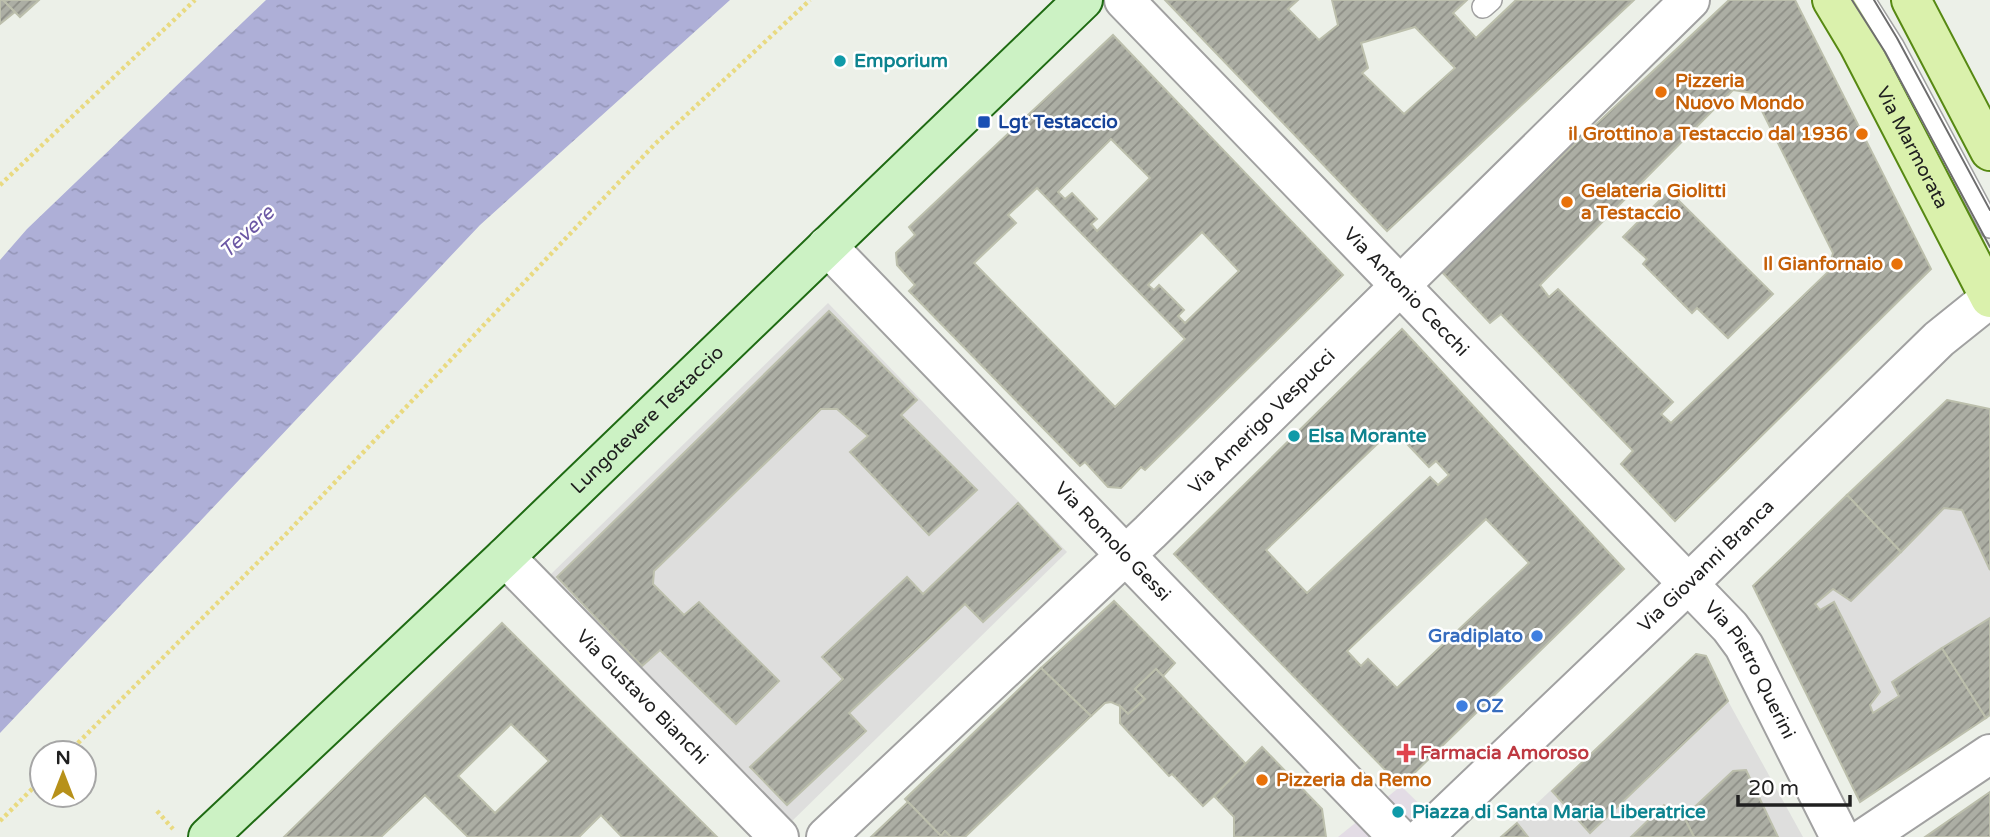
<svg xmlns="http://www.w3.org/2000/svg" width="1990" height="837" font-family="'Varela Round',sans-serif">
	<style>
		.residential { fill: #dededd }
		.plaza { fill: #e3dce5 }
		.water { fill: url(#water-ripples) }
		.building { fill: url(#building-hatch); stroke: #bcbfac; stroke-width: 2; fill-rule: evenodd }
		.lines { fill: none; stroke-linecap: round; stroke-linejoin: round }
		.lane-casing { stroke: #a1a1a1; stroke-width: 24 }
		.street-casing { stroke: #a1a1a1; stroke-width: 42 }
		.secondary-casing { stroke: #1f6b13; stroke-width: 42 }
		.primary-casing { stroke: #578913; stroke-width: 42 }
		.path { stroke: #e9da80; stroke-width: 4.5; stroke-dasharray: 3.5 3.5; stroke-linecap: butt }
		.lane { stroke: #fff; stroke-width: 21 }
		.street { stroke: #fff; stroke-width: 38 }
		.secondary { stroke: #ccf2c4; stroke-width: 38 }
		.primary { stroke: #daf1ac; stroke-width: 38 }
		.tram { stroke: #6e6e6e; stroke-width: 2 }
		.culture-dot { fill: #0f9aa8; stroke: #fff; stroke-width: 2.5 }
		.food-dot { fill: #e8710a; stroke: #fff; stroke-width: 2.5 }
		.transit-dot { fill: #1a4fb4; stroke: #fff; stroke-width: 2.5 }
		.shop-dot { fill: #3f7fe0; stroke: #fff; stroke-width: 2.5 }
		.health-dot { fill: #e0444e; stroke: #fff; stroke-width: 2.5 }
		.labels { text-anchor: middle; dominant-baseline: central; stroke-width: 5; stroke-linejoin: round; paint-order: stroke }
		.culture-label { font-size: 19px; font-weight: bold; fill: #0d838f; stroke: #fff; text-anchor: start }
		.food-label { font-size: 19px; font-weight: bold; fill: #c56008; stroke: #fff; text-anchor: start }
		.transit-label { font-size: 19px; font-weight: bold; fill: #164399; stroke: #fff; text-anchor: start }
		.street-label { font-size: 19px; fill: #202020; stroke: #fff }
		.shop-label { font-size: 19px; font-weight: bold; fill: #366cbe; stroke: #fff; text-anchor: end }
		.health-label { font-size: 19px; font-weight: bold; fill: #be3a42; stroke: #fff; text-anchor: start }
		.water-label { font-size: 21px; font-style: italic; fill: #6c58a5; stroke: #fff }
	</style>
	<defs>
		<pattern id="water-ripples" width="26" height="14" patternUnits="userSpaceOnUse" patternTransform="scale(1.75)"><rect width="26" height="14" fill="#aeafd7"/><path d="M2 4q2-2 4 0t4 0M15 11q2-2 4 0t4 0" fill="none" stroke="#9596b8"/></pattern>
		<pattern id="building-hatch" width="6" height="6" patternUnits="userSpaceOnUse" patternTransform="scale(1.75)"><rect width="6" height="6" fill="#acaea4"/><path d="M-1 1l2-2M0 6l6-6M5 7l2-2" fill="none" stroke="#8c8d85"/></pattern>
	</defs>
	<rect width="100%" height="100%" fill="#ecf0e8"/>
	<!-- residential -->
	<g class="residential">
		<polygon points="828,303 1067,552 788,825 549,576"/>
		<polygon points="1947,400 1990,409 1990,715 1860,802 1753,586"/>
		<polygon points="1696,654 1728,701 1803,837 1501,837"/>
	</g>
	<!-- plaza -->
	<polygon class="plaza" points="1401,786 1453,837 1338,837"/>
	<!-- water -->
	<polygon class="water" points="266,0 730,0 480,225 0,733 0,260 27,229"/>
	<!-- building -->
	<g class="building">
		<polygon points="0,0 3,0 15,12 0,24"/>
		<polygon points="3,0 39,0 20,17"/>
		<path d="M1165,0h133l-10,9 31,31 19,-15 -6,-25h135l-14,13 23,25 40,-38h118l-247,231zM1415,27l40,41 -51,46 -42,-41 6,-5 -7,-25z"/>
		<path d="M1729,0h66l136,269 -256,252 -54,-57 12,-13 -132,-137 -11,9 -50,-53zM1733,90l20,3 80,160 -5,19 -157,151 -10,-9 12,-12 -115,-113 -9,8 -9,-12z"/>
		<path d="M1113,35l230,240 -198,195 -4,-3 -20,21 -13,-1 -23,-25 -5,4 -171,-175 6,-6 -18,-20 -1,-12 19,-18 -6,-8zM1111,139l39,39 -53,53 -6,-7 6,-5 -25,-26 -7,6 -7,-7zM1037,188l148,151 -70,68 -141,-144 42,-40 -8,-8zM1202,232l37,39 -54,52 -7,-7 6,-6 -25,-25 -5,5 -6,-5z"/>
		<polygon points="1669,191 1773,294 1728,338 1697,308 1692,313 1643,264 1647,259 1623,237"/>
		<polygon points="829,311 917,400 901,415 977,490 929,535 850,452 868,436 837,409 821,409 654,571 653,584 684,615 699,602 779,681 736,724 660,650 642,666 557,577"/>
		<path d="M1402,329l222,240 -223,217 -227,-232zM1393,429l36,38 7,-6 13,14 -11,10 -8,-8 -123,116 -41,-43zM1486,519l43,44 -132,125 -29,-29 -7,7 -14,-15z"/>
		<polygon points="1947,400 1990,409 1990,570 1962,510 1944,508 1901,552 1847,495"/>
		<polygon points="1847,495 1901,552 1851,601 1833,589 1815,604 1820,610 1834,602 1880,692 1870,705 1873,713 1899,696 1892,682 1942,648 1986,718 1860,802 1753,586"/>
		<polygon points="1018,503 1061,549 983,622 965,604 849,713 866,731 787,805 750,767 843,679 822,657 907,577 923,594"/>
		<polygon points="1114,601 1175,663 1163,676 1156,669 1135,689 1145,699 1128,714 1120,706 1111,702 1105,703 1091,716 1041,668"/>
		<polygon points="1990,618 1990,715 1986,718 1942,648"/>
		<path d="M502,623l215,214h-95l-21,-22 -22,22h-111l-43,-42 -44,42h-97zM511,724l38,37 -54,52 -37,-37z"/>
		<polygon points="1696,654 1706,656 1728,701 1590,833 1552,791"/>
		<polygon points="1041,668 1091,716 965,837 951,837 945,831 941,836 905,799"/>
		<polygon points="1156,669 1247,765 1203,806 1172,774 1169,776 1120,723 1120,706 1128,714 1145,699 1135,689"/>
		<polygon points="1262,747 1322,809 1326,837 1234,837 1234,817 1214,796"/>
		<polygon points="1746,770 1778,837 1694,837 1684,817 1733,771"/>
		<polygon points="1990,792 1990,837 1925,837"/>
		<polygon points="908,802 941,836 945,831 951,837 871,837"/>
		<polygon points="1664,805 1684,817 1694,837 1631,837"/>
		<polygon points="1517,823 1528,837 1501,837"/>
	</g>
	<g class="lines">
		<!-- lane casing -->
		<g class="lane-casing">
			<g id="lane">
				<polyline points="1864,0 1893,46 1990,227"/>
				<polyline points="1483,7 1491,0"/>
			</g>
		</g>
		<!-- street casing -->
		<g class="street-casing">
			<g id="street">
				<path id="s1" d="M1124,0l606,627 14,19 96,191"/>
				<path id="s2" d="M827,246l571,591"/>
				<path id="s3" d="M505,557l274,280"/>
				<path id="s4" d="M826,837l324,-305 540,-532"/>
				<path id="s5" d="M1423,837l265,-253 251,-245 51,-41"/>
				<polyline points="1866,837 1990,754"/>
			</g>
		</g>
		<!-- secondary casing -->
		<g class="secondary-casing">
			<g id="secondary">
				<path id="s6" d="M208,837l297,-280 578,-557"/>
			</g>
		</g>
		<!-- primary casing -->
		<g class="primary-casing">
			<g id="primary">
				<path id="s7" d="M1832,0l27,45 131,253"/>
				<polyline points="1911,0 1990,151"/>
			</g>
		</g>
		<!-- path -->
		<g class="path">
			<polyline points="0,185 195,0"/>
			<polyline points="68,753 286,534 655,144 810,0"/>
			<polyline points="157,811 173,829"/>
			<polyline points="0,821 42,779"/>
		</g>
		<!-- lane -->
		<use href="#lane" class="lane"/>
		<!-- street -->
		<use href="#street" class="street"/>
		<!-- secondary -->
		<use href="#secondary" class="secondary"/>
		<!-- primary -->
		<use href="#primary" class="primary"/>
		<!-- tram -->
		<g class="tram">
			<polyline points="1852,0 1885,52 1990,247"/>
			<polyline points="1874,0 1897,38 1990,210"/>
		</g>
	</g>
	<!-- markers -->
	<g class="culture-dot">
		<circle cx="840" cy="61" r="7"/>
		<circle cx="1294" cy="436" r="7"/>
		<circle cx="1398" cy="812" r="7"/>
	</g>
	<g class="food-dot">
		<circle cx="1661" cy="92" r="7"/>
		<circle cx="1862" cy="134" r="7"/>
		<circle cx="1567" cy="202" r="7"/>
		<circle cx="1897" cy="264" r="7"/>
		<circle cx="1262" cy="780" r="7"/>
	</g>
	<rect class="transit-dot" x="977" y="115" width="14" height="14" rx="3.5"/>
	<g class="shop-dot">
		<circle cx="1537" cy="636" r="7"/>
		<circle cx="1462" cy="706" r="7"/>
	</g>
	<path class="health-dot" d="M1402.5 742.5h7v7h7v7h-7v7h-7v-7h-7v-7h7z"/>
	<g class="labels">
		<!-- culture labels -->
		<g class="culture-label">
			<text x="854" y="61">Emporium</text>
			<text x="1308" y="436">Elsa Morante</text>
			<text x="1412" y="812">Piazza di Santa Maria Liberatrice</text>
		</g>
		<!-- food labels -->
		<g class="food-label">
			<text x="1675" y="81">Pizzeria<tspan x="1675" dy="22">Nuovo Mondo</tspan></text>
			<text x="1848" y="134" text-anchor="end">il Grottino a Testaccio dal 1936</text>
			<text x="1581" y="191">Gelateria Giolitti<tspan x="1581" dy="22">a Testaccio</tspan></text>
			<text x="1883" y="264" text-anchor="end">Il Gianfornaio</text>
			<text x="1276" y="780">Pizzeria da Remo</text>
		</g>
		<!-- transit labels -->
		<g class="transit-label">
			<text x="998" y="122">Lgt Testaccio</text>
		</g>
		<!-- street labels -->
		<g class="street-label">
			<text stroke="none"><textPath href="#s7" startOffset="168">Via Marmorata</textPath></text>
			<text stroke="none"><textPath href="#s1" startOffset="406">Via Antonio Cecchi</textPath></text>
			<text stroke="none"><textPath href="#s6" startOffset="606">Lungotevere Testaccio</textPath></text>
			<text stroke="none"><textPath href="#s4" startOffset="602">Via Amerigo Vespucci</textPath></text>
			<text stroke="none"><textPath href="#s2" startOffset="411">Via Romolo Gessi</textPath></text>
			<text stroke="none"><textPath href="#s5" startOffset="392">Via Giovanni Branca</textPath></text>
			<text stroke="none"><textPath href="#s1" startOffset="919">Via Pietro Querini</textPath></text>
			<text stroke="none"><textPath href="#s3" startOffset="196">Via Gustavo Bianchi</textPath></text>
		</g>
		<!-- shop labels -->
		<g class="shop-label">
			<text x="1523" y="636">Gradiplato</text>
			<text x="1476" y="706" text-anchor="start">OZ</text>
		</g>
		<!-- health labels -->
		<g class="health-label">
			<text x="1420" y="753">Farmacia Amoroso</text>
		</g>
		<!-- water labels -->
		<g class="water-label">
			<text transform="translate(247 232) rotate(-43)">Tevere</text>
		</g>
	</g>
	<!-- north arrow -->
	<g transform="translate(63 774)"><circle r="33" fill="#ffffff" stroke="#a6a6a6" stroke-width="2"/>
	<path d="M0-5L12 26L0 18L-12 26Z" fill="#b7911a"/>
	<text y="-10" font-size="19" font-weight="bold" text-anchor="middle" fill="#202020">N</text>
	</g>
	<!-- scale -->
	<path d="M1738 795v10h112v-10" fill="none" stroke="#202020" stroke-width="3.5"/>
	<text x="1748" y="795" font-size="21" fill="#202020" stroke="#ffffff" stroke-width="5" paint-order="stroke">20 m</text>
</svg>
